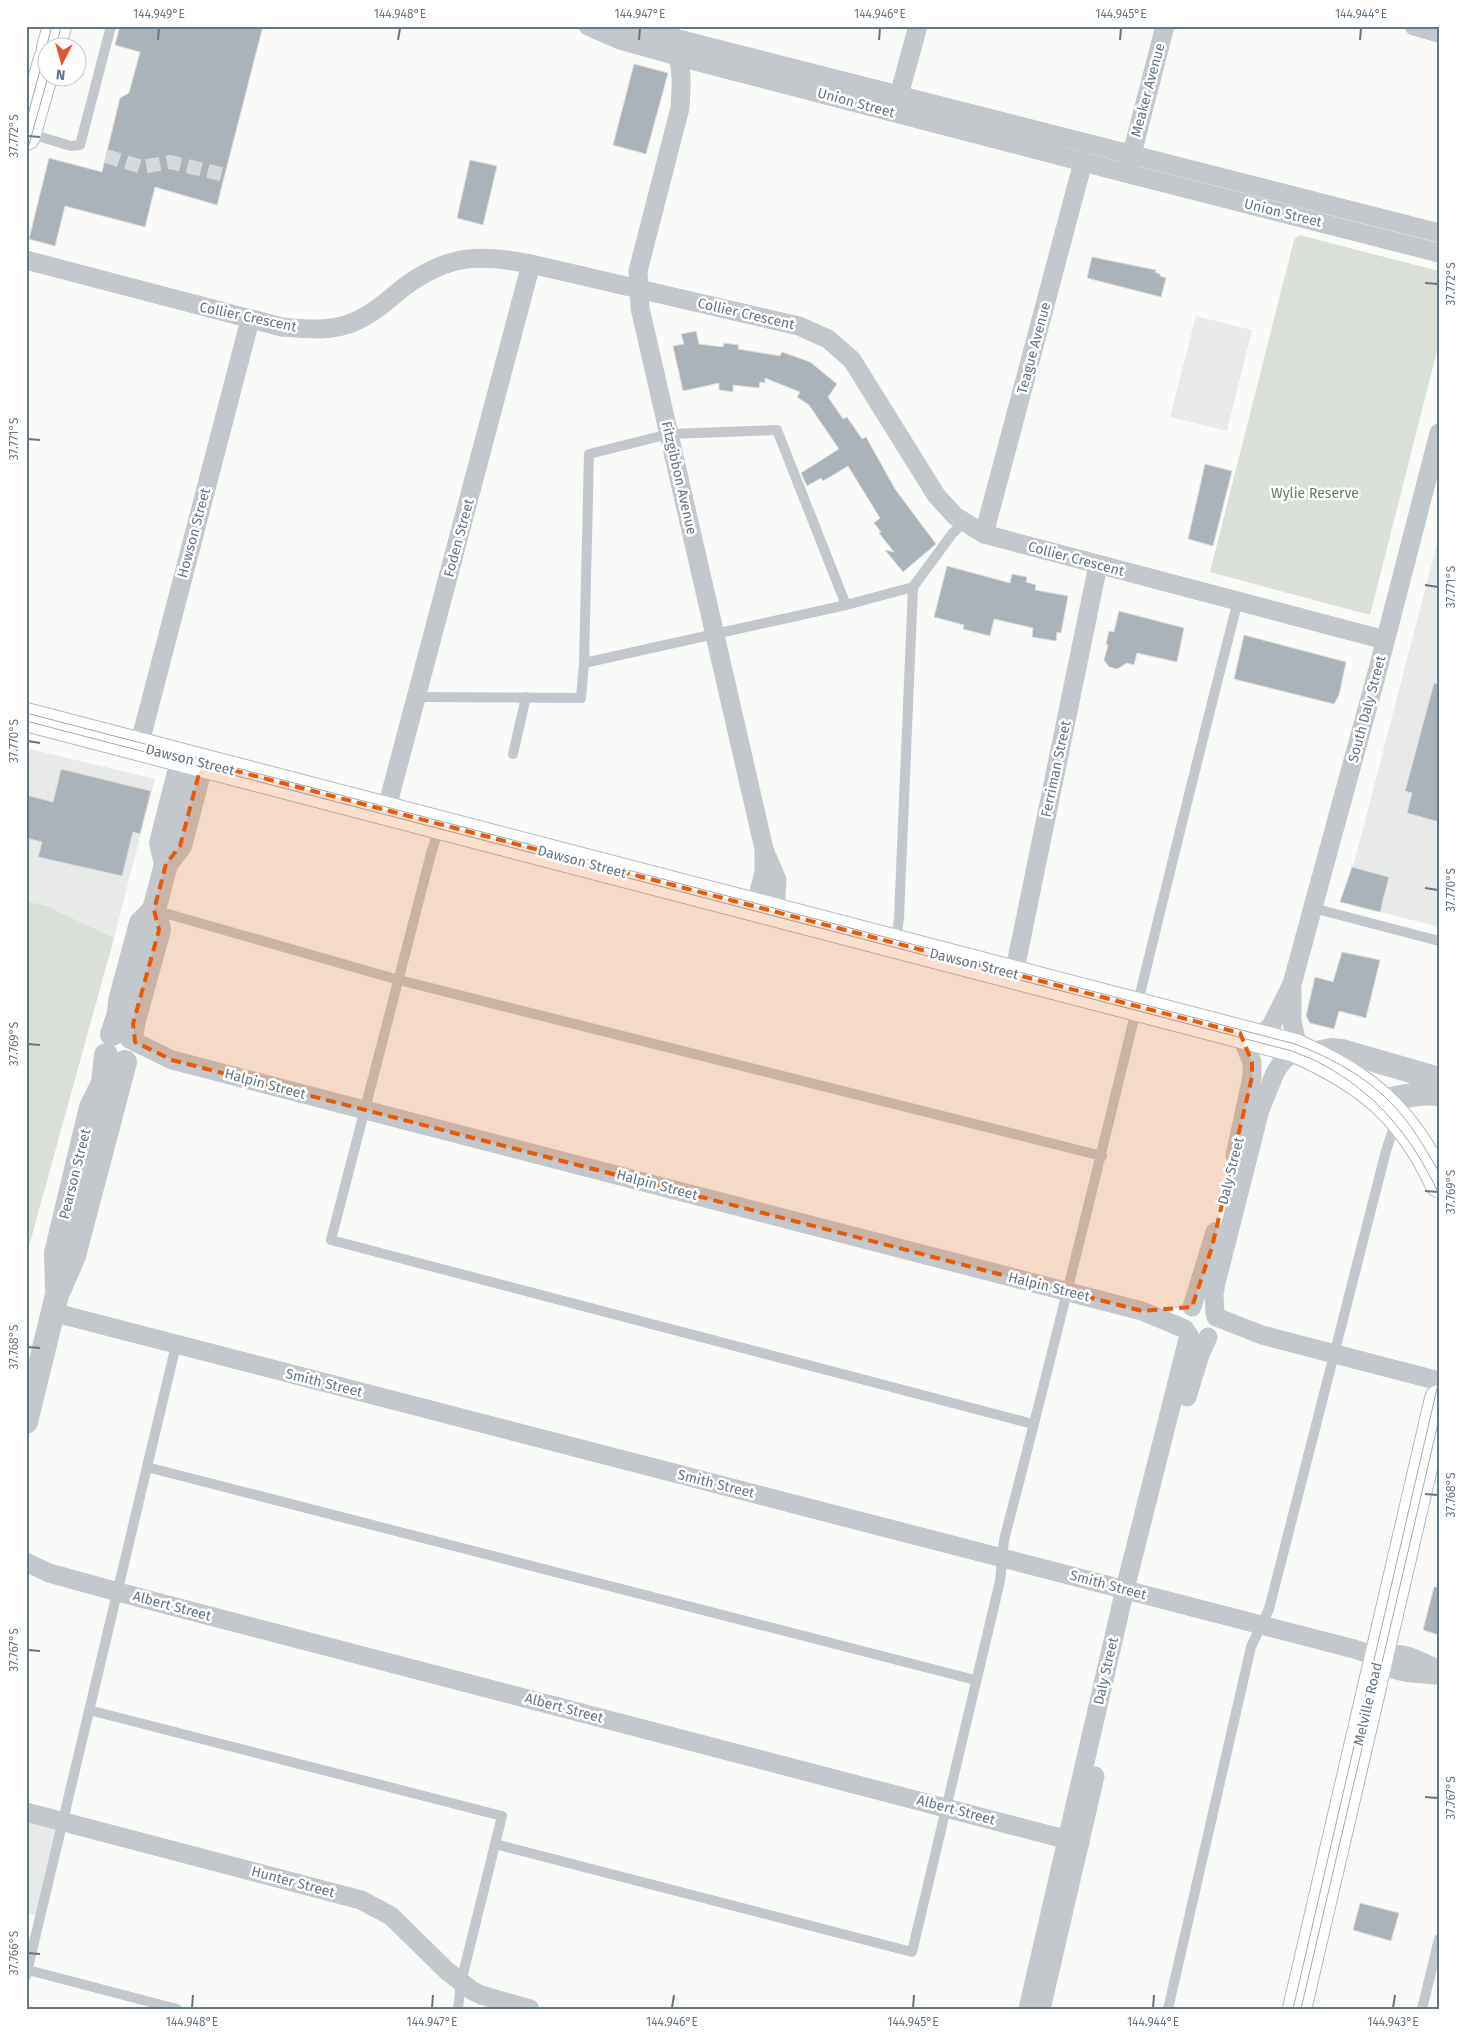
<svg xmlns="http://www.w3.org/2000/svg" width="1465" height="2035" font-family="'Fira Sans',sans-serif">
	<style>
		.built { fill: #e8e9e9 }
		.green { fill: #dadfd7 }
		.building { fill: #aab3b9; stroke: #dcdcda }
		.lines { fill: none; stroke-linecap: round; stroke-linejoin: round }
		.pedestrian-tunnel { stroke: #d5d9db; stroke-width: 14; stroke-dasharray: 14 7; stroke-linecap: butt }
		.secondary-casing { stroke: #b3babf; stroke-width: 30 }
		.service { stroke: #c3c8cc; stroke-width: 10 }
		.minor { stroke: #c3c8cc; stroke-width: 19 }
		.tertiary { stroke: #c3c8cc; stroke-width: 24 }
		.secondary { stroke: #fff; stroke-width: 28 }
		.tram { stroke: #a2aab0; stroke-width: 1 }
		.marked { fill: #e8590c; fill-opacity: 0.2; stroke: #e8590c; stroke-width: 4; stroke-dasharray: 10 6; stroke-linejoin: round }
		.ticks { fill: none; stroke: #657683; stroke-width: 2 }
		.labels { text-anchor: middle; dominant-baseline: central; stroke-width: 5; stroke-linejoin: round; paint-order: stroke }
		.street-label { font-size: 14px; fill: #657683; stroke: #fff }
		.park-label { font-size: 14px; fill: #687a64; stroke: #fff }
		.neatline { fill: none; stroke: #657683; stroke-width: 2 }
		.ticks-label { font-size: 12px; text-anchor: middle; fill: #657683 }
	</style>
	<rect width="100%" height="100%" fill="#fafaf8"/>
	<!-- built -->
	<g class="built">
		<polygon points="1196,316 1252,330 1227,431 1170,417"/>
		<polygon points="1439,536 1439,927 1380,912 1389,877 1353,867"/>
		<polygon points="26,748 155,779 114,938 47,906 26,901"/>
		<polygon points="26,1808 65,1818 41,1917 26,1913"/>
	</g>
	<!-- green -->
	<g class="green">
		<polygon points="1299,235 1439,271 1439,343 1370,615 1210,572 1294,240"/>
		<polygon points="26,901 47,906 114,938 26,1257"/>
	</g>
	<!-- building -->
	<g class="building">
		<polygon points="120,26 263,26 217,205 155,187 145,227 65,206 55,246 29,239 49,158 102,172 120,98 129,93 140,52 115,45"/>
		<polygon points="634,64 668,73 646,154 613,145"/>
		<polygon points="470,160 497,166 483,225 457,218"/>
		<polygon points="1092,257 1156,270 1155,272 1160,274 1160,276 1166,278 1161,297 1087,278"/>
		<polygon points="696,331 699,344 723,347 724,343 739,345 738,349 780,356 782,352 810,362 837,384 828,397 843,419 847,417 862,439 866,437 895,489 936,544 903,572 885,550 894,552 879,533 881,532 874,523 880,518 848,466 823,481 821,478 807,486 801,473 839,449 809,405 797,397 800,392 765,378 765,383 760,382 759,388 733,385 733,392 719,390 719,383 683,391 673,346 684,344 681,334"/>
		<polygon points="1205,464 1232,471 1213,546 1188,539"/>
		<polygon points="947,566 1010,583 1012,574 1027,577 1026,582 1036,585 1035,590 1068,596 1061,633 1057,632 1056,641 1032,637 1033,628 994,619 990,636 963,629 964,625 934,617"/>
		<polygon points="1119,611 1184,628 1177,662 1137,653 1134,665 1127,663 1117,669 1109,667 1104,660 1108,645 1106,644 1109,631 1114,632"/>
		<polygon points="1244,635 1346,662 1339,695 1334,704 1234,679"/>
		<polygon points="1434,683 1439,684 1439,822 1407,813 1412,793 1405,791"/>
		<polygon points="61,769 151,791 140,834 133,832 122,876 38,857 42,842 26,838 26,795 53,802"/>
		<polygon points="1352,867 1389,877 1380,912 1340,902"/>
		<polygon points="1342,952 1380,960 1366,1018 1339,1011 1334,1029 1310,1023 1306,1016 1315,977 1333,982"/>
		<polygon points="1434,1587 1439,1587 1439,1635 1423,1630"/>
		<polygon points="1360,1903 1399,1913 1391,1941 1353,1930"/>
	</g>
	<g class="lines">
		<!-- pedestrian-tunnel -->
		<polyline class="pedestrian-tunnel" points="106,156 142,167 170,162 225,175"/>
		<!-- secondary casing -->
		<g class="secondary-casing">
			<g id="secondary">
				<polyline points="51,48 57,26"/>
				<polyline points="26,136 48,59"/>
				<path d="M26,717l1269,331c70,31 111,64 144,135"/>
				<polyline points="1297,2009 1439,1399"/>
			</g>
		</g>
		<!-- service -->
		<g class="service">
			<polyline points="28,133 71,146 80,145 111,26"/>
			<polyline points="846,605 913,587"/>
			<polyline points="416,697 581,698 584,663 589,454 669,434 777,430 846,605 584,663"/>
			<polyline points="513,754 526,697"/>
			<polyline points="440,826 432,850 331,1240 1033,1424"/>
			<polyline points="1313,908 1439,941"/>
			<polyline points="154,910 399,980 1102,1156"/>
			<polyline points="896,943 899,918 913,587 952,534 964,522"/>
			<polyline points="147,1467 975,1680"/>
			<polyline points="89,1710 502,1816 461,1982 458,2009"/>
			<path d="M495,1844l417,108 88,-371 4,-41c82,-312 153,-627 234,-939"/>
			<polyline points="28,1970 177,2009"/>
			<polyline points="26,1976 176,1345"/>
			<polyline points="1168,2009 1251,1647 1269,1609 1386,1151 1396,1120"/>
			<polyline points="1422,2009 1439,1939"/>
		</g>
		<!-- minor -->
		<g class="minor">
			<polyline points="588,26 620,40 699,62 1110,169 1439,253"/>
			<polyline points="627,26 1439,233"/>
			<polyline points="1414,26 1439,33"/>
			<path d="M677,55c6,18 4,34 3,53l-42,163 2,37 124,541v23l-9,35"/>
			<polyline points="899,95 918,26"/>
			<polyline points="1129,165 1165,26"/>
			<path d="M26,260l256,67c24,2 49,5 72,-5 19,-8 34,-22 50,-35 45,-33 74,-33 127,-23l268,62 29,13 24,21 84,135 19,21 29,18 401,106"/>
			<polyline points="984,534 1083,162"/>
			<polyline points="139,746 250,320"/>
			<polyline points="386,811 531,264"/>
			<polyline points="765,852 777,880 775,912"/>
			<polyline points="1014,974 1098,565"/>
			<polyline points="1258,1037 1271,1026 1292,984 1378,669 1439,433"/>
			<polyline points="135,1042 172,1060 1142,1311 1185,1329"/>
			<polyline points="1235,1155 1252,1077 1252,1062 1240,1033"/>
			<polyline points="1192,1307 1215,1232"/>
			<path d="M52,1312l1302,337 25,8c11,18 41,17 60,18"/>
			<polyline points="1215,1314 1214,1294 1216,1283 1260,1110 1275,1073 1282,1062 1298,1049 1292,1021 1292,988"/>
			<polyline points="1216,1317 1262,1335 1439,1381"/>
			<polyline points="1187,1397 1200,1355 1208,1337"/>
			<polyline points="26,1562 49,1573 118,1592 1080,1843"/>
			<path d="M1379,1657c23,-8 39,3 60,13"/>
			<polyline points="26,1812 361,1900 391,1916 446,1970 471,1990 481,1995 530,2009"/>
			<polyline points="1028,2009 1125,1589 1189,1335"/>
			<polyline points="1041,2009 1095,1776"/>
		</g>
		<!-- tertiary -->
		<g class="tertiary">
			<polyline points="166,864 161,843 183,757"/>
			<polyline points="112,1034 119,1014 120,1001 141,923 154,910 166,864 180,846 202,762"/>
			<polyline points="131,1037 134,1020 159,930 154,910"/>
			<polyline points="1310,1054 1332,1050 1342,1051 1439,1079"/>
			<path d="M1382,1101c19,-4 36,-9 57,-7"/>
			<polyline points="57,1288 56,1253 91,1107 103,1083 106,1055"/>
			<polyline points="26,1422 57,1295 74,1256 125,1062"/>
		</g>
		<!-- secondary -->
		<use href="#secondary" class="secondary"/>
		<!-- tram -->
		<g class="tram">
			<polyline points="56,48 61,26"/>
			<polyline points="26,122 52,26"/>
			<polyline points="26,155 48,77"/>
			<path d="M26,713l1269,331c40,15 79,37 106,70 15,18 26,38 38,58"/>
			<path d="M26,721l1266,330c8,4 17,6 24,10 59,30 95,74 123,133"/>
			<polyline points="1293,2009 1439,1380"/>
			<polyline points="1301,2009 1439,1419"/>
		</g>
	</g>
	<!-- marked area -->
	<path class="marked" d="M202,762l1038,271 12,29v15l-40,170 -20,60 -50,4 -970,-251 -37,-18 -2,-18 26,-94 -5,-20 12,-46 14,-18z"/>
	<!-- ticks -->
	<path class="ticks" d="M158,40l1,-12M398,40l2,-12M639,40l1,-12M879,40l1,-12M1120,40l1,-12M1360,40l1,-12M28,136l12,1M1425,283l13,1M28,439l12,1M1425,585l13,2M28,741l12,2M1425,888l13,2M28,1044l12,1M1425,1191l13,1M28,1347l12,1M1425,1494l13,1M28,1650l12,1M1425,1797l13,1M28,1953l12,1M192,2008l1,-13M432,2008l1,-13M672,2008l2,-13M913,2008l1,-13M1153,2008l1,-13M1393,2008l2,-13"/>
	<g class="labels">
		<!-- street labels -->
		<g class="street-label">
			<text transform="translate(1148 90) rotate(-75)">Meaker Avenue</text>
			<text transform="translate(856 103) rotate(15)">Union Street</text>
			<text transform="translate(1283 213) rotate(14)">Union Street</text>
			<text transform="translate(746 314) rotate(13)">Collier Crescent</text>
			<text transform="translate(248 317) rotate(12)">Collier Crescent</text>
			<text transform="translate(1034 348) rotate(-75)">Teague Avenue</text>
			<text transform="translate(679 478) rotate(77)">Fitzgibbon Avenue</text>
			<text transform="translate(194 533) rotate(-75)">Howson Street</text>
			<text transform="translate(459 538) rotate(-75)">Foden Street</text>
			<text transform="translate(1076 559) rotate(15)">Collier Crescent</text>
			<text transform="translate(1367 709) rotate(-75)">South Daly Street</text>
			<text transform="translate(190 760) rotate(14)">Dawson Street</text>
			<text transform="translate(1056 769) rotate(-78)">Ferriman Street</text>
			<text transform="translate(582 862) rotate(15)">Dawson Street</text>
			<text transform="translate(974 964) rotate(14)">Dawson Street</text>
			<text transform="translate(265 1084) rotate(15)">Halpin Street</text>
			<text transform="translate(1231 1171) rotate(-76)">Daly Street</text>
			<text transform="translate(75 1174) rotate(-76)">Pearson Street</text>
			<text transform="translate(657 1185) rotate(15)">Halpin Street</text>
			<text transform="translate(1049 1287) rotate(14)">Halpin Street</text>
			<text transform="translate(324 1383) rotate(14)">Smith Street</text>
			<text transform="translate(716 1484) rotate(14)">Smith Street</text>
			<text transform="translate(1108 1585) rotate(15)">Smith Street</text>
			<text transform="translate(172 1606) rotate(15)">Albert Street</text>
			<text transform="translate(1106 1671) rotate(-77)">Daly Street</text>
			<text transform="translate(1368 1704) rotate(-77)">Melville Road</text>
			<text transform="translate(564 1708) rotate(15)">Albert Street</text>
			<text transform="translate(956 1810) rotate(15)">Albert Street</text>
			<text transform="translate(293 1882) rotate(15)">Hunter Street</text>
		</g>
		<!-- park labels -->
		<g class="park-label">
			<text x="1315" y="493">Wylie Reserve</text>
		</g>
	</g>
	<!-- border -->
	<rect width="1465" height="2035" fill="none" stroke="#ffffff" stroke-width="55"/>
	<!-- north arrow -->
	<g transform="translate(62 62) rotate(186)"><circle r="24" fill="#ffffff" stroke="#c1c8cd"/>
	<path d="M0-4L9 19L0 12L-9 19Z" fill="#e4572e"/>
	<text y="-8" font-size="14" font-weight="bold" text-anchor="middle" fill="#657683">N</text>
	</g>
	<rect x="28" y="28" width="1410" height="1980" class="neatline"/>
	<g class="ticks-label">
		<text x="159" y="18">144.949°E</text>
		<text x="400" y="18">144.948°E</text>
		<text x="640" y="18">144.947°E</text>
		<text x="880" y="18">144.946°E</text>
		<text x="1121" y="18">144.945°E</text>
		<text x="1361" y="18">144.944°E</text>
		<text transform="translate(14 136) rotate(-90)" y="4">37.772°S</text>
		<text transform="translate(1451 284) rotate(-90)" y="4">37.772°S</text>
		<text transform="translate(14 439) rotate(-90)" y="4">37.771°S</text>
		<text transform="translate(1451 587) rotate(-90)" y="4">37.771°S</text>
		<text transform="translate(14 741) rotate(-90)" y="4">37.770°S</text>
		<text transform="translate(1451 890) rotate(-90)" y="4">37.770°S</text>
		<text transform="translate(14 1044) rotate(-90)" y="4">37.769°S</text>
		<text transform="translate(1451 1192) rotate(-90)" y="4">37.769°S</text>
		<text transform="translate(14 1347) rotate(-90)" y="4">37.768°S</text>
		<text transform="translate(1451 1495) rotate(-90)" y="4">37.768°S</text>
		<text transform="translate(14 1650) rotate(-90)" y="4">37.767°S</text>
		<text transform="translate(1451 1798) rotate(-90)" y="4">37.767°S</text>
		<text transform="translate(14 1953) rotate(-90)" y="4">37.766°S</text>
		<text x="192" y="2026">144.948°E</text>
		<text x="432" y="2026">144.947°E</text>
		<text x="672" y="2026">144.946°E</text>
		<text x="913" y="2026">144.945°E</text>
		<text x="1153" y="2026">144.944°E</text>
		<text x="1393" y="2026">144.943°E</text>
	</g>
</svg>
